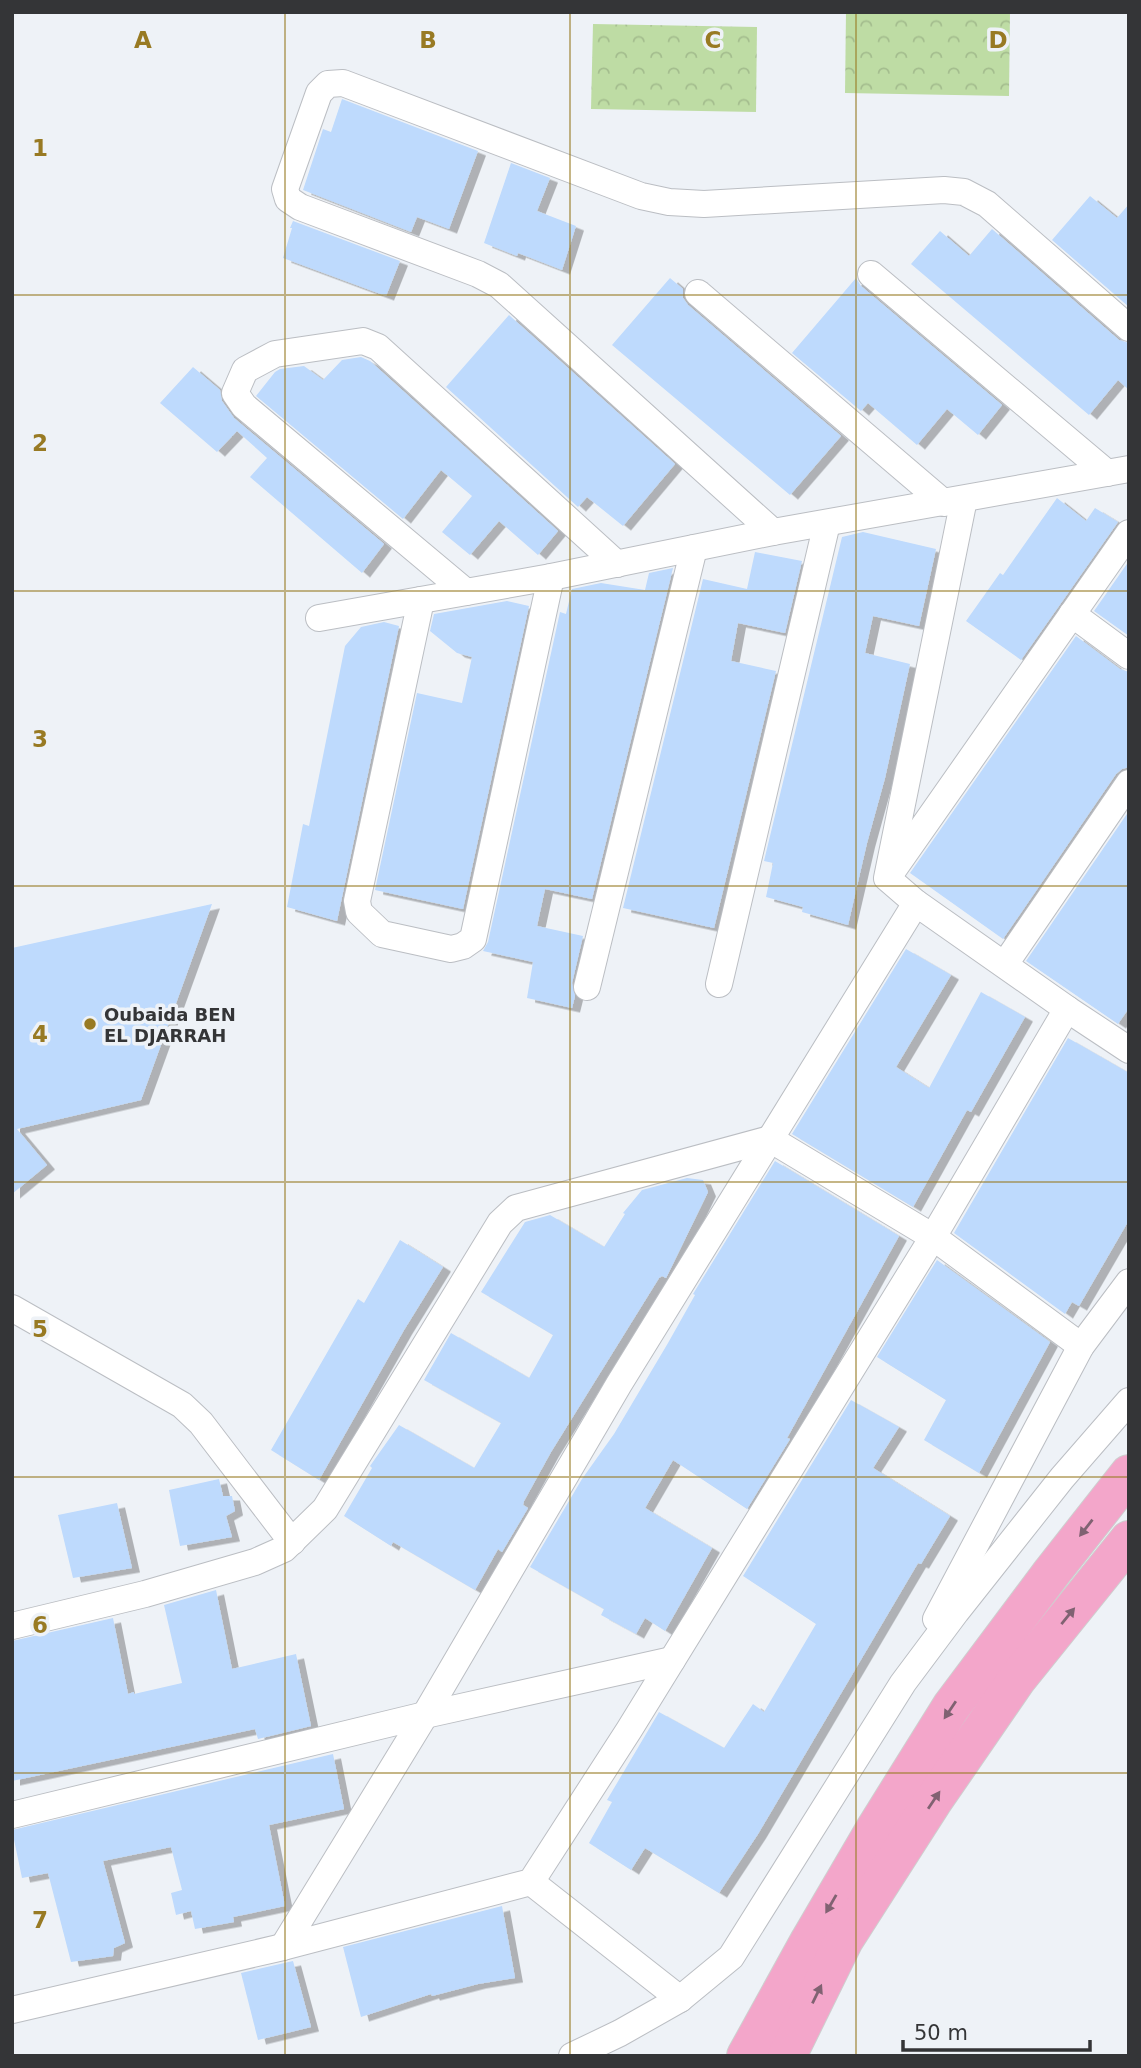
<svg xmlns="http://www.w3.org/2000/svg" width="1141" height="2068" font-family="'DejaVu Sans',sans-serif">
	<style>
		.park { fill: url(#park-crowns) }
		.building { fill: #bedafd; filter: url(#shadow) }
		.lines { fill: none; stroke-linecap: round; stroke-linejoin: round }
		.street-casing { stroke: #bbbec3; stroke-width: 28 }
		.highway-casing { stroke: #cecfcf; stroke-width: 40 }
		.street { stroke: #fff; stroke-width: 26 }
		.highway { stroke: #f3a6ca; stroke-width: 38 }
		.oneway { fill: #806272 }
		.grid { fill: none; stroke: #987a23; stroke-width: 2; stroke-opacity: 0.55 }
		.poi-dot { fill: #987a23; stroke: #eef2f7; stroke-width: 2.5 }
		.labels { text-anchor: middle; dominant-baseline: central; stroke-width: 7; stroke-linejoin: round; paint-order: stroke }
		.poi-label { font-size: 18px; font-weight: bold; fill: #343537; stroke: #eef2f7; text-anchor: start }
		.grid-label { font-size: 23px; text-anchor: middle; font-weight: bold; fill: #987a23; stroke: #eef2f7; stroke-width: 7; stroke-linejoin: round; paint-order: stroke }
	</style>
	<defs>
		<pattern id="park-crowns" width="20" height="18" patternUnits="userSpaceOnUse" patternTransform="scale(1.75)"><rect width="20" height="18" fill="#bedca4"/><path d="M2 6a3 3 0 1 1 6 0M12 15a3 3 0 1 1 6 0" fill="none" stroke="#a4bd8e"/></pattern>
		<filter id="shadow"><feDropShadow dx="8" dy="4.5" stdDeviation="0" flood-color="#0004"/></filter>
	</defs>
	<rect width="100%" height="100%" fill="#eef2f7"/>
	<!-- park -->
	<g class="park">
		<polygon points="846,12 1010,12 1009,96 845,93"/>
		<polygon points="593,24 757,27 756,112 591,109"/>
	</g>
	<!-- building -->
	<g class="building">
		<polygon points="342,99 478,151 449,229 417,217 411,232 303,190 323,129 331,132"/>
		<polygon points="511,163 550,178 537,211 576,226 562,270 518,253 517,256 484,243"/>
		<polygon points="1090,196 1117,218 1129,204 1129,307 1052,240"/>
		<polygon points="293,221 400,261 386,296 283,258 292,228 290,228"/>
		<polygon points="992,229 1119,340 1129,343 1129,390 1118,380 1089,415 911,264 940,231 969,256"/>
		<polygon points="670,278 683,289 683,298 688,305 841,436 790,495 612,345"/>
		<polygon points="856,278 861,286 1002,405 978,435 947,409 917,445 868,403 861,411 792,353"/>
		<polygon points="509,315 675,464 623,526 587,497 578,507 446,387"/>
		<polygon points="361,357 370,361 558,531 538,555 499,521 470,555 442,532 472,496 441,470 403,519 256,396 275,372 280,369 304,366 323,380 342,360"/>
		<polygon points="193,367 220,390 222,401 234,418 384,544 362,573 250,477 267,458 237,431 217,452 160,403"/>
		<polygon points="1057,498 1086,521 1095,508 1118,522 1021,660 966,621 1000,573 1003,575"/>
		<polygon points="863,532 936,549 919,626 873,616 865,653 910,664 885,778 867,843 848,925 802,912 803,907 766,897 773,863 764,861 842,537"/>
		<polygon points="755,552 802,561 785,633 738,623 731,661 776,671 714,928 623,908 703,579 747,589"/>
		<polygon points="1129,561 1129,636 1094,611"/>
		<polygon points="673,568 592,899 545,889 537,926 583,936 572,983 575,996 572,1008 527,998 533,962 483,951 488,942 560,612 566,614 572,589 601,583 645,590 649,573"/>
		<polygon points="507,601 529,606 463,909 375,890 417,693 462,703 472,657 457,653 430,631 434,614"/>
		<polygon points="384,622 399,626 337,921 287,907 303,824 309,826 345,646 361,627"/>
		<polygon points="1076,636 1120,669 1129,672 1129,767 1122,769 1116,774 1003,939 910,873"/>
		<polygon points="1129,811 1129,1008 1118,1024 1026,961"/>
		<polygon points="212,904 141,1100 17,1129 47,1165 12,1194 12,948"/>
		<polygon points="906,949 951,975 896,1067 929,1088 981,992 1025,1017 971,1112 967,1110 913,1207 792,1134"/>
		<polygon points="1068,1038 1129,1073 1129,1220 1079,1306 1072,1302 1065,1314 954,1233"/>
		<polygon points="775,1161 899,1236 787,1438 790,1439 747,1509 673,1460 645,1508 712,1548 665,1631 645,1618 636,1634 601,1615 604,1609 530,1567 582,1479 614,1434 668,1343 695,1295 693,1294"/>
		<polygon points="687,1178 703,1180 708,1192 668,1274 666,1278 662,1276 659,1278 551,1452 524,1501 523,1505 528,1508 502,1552 498,1549 475,1590 393,1542 391,1546 344,1516 372,1468 370,1466 399,1425 474,1468 501,1423 424,1380 451,1333 529,1378 553,1335 481,1292 525,1222 550,1215 604,1247 625,1214 623,1213 642,1190"/>
		<polygon points="400,1240 443,1267 404,1330 319,1480 271,1450 358,1299 364,1303"/>
		<polygon points="937,1260 1050,1342 979,1473 924,1440 946,1400 877,1357"/>
		<polygon points="851,1400 899,1427 873,1468 950,1516 921,1564 918,1563 758,1834 719,1893 645,1848 631,1870 589,1843 612,1802 607,1800 659,1712 724,1748 753,1704 764,1712 816,1624 743,1576"/>
		<polygon points="219,1479 223,1496 232,1496 235,1511 226,1516 232,1537 180,1546 169,1490"/>
		<polygon points="117,1503 132,1568 73,1578 58,1515"/>
		<polygon points="216,1590 232,1669 296,1654 311,1726 258,1739 255,1729 12,1781 12,1641 113,1618 128,1694 134,1692 134,1694 182,1683 164,1605"/>
		<polygon points="333,1754 344,1809 269,1825 285,1906 233,1917 234,1922 195,1929 191,1911 176,1915 171,1893 182,1890 171,1847 103,1861 125,1943 114,1948 113,1956 71,1962 48,1873 22,1878 12,1830"/>
		<polygon points="502,1906 515,1978 478,1984 432,1996 431,1994 361,2017 343,1947"/>
		<polygon points="293,1961 311,2027 258,2040 241,1973"/>
	</g>
	<g class="lines">
		<!-- street casing -->
		<g class="street-casing">
			<g id="street">
				<polyline points="871,274 1107,473"/>
				<polyline points="698,293 944,503"/>
				<polyline points="773,532 499,285 478,274 300,207 288,199 285,189 319,93 328,84 343,83 641,196 669,202 704,204 944,190 964,192 987,204 1129,328"/>
				<polyline points="466,592 244,406 235,393 245,370 275,354 363,341 378,347 617,564"/>
				<polyline points="421,600 357,901 359,912 382,934 451,949 463,946 473,939 551,577"/>
				<polyline points="1072,614 1129,656"/>
				<polyline points="319,618 551,577 773,532 1129,469"/>
				<polyline points="893,870 1129,533"/>
				<polygon points="916,903 1067,1009 933,1237 629,1730 531,1882 283,1947 425,1715 619,1384"/>
				<polyline points="916,903 887,878 964,499"/>
				<polyline points="1005,964 1129,783"/>
				<polyline points="719,984 827,523"/>
				<polyline points="587,987 694,548"/>
				<polyline points="1067,1009 1129,1050"/>
				<polyline points="12,1308 182,1405 201,1423 292,1542"/>
				<polyline points="936,1619 1081,1346 1129,1282"/>
				<polyline points="12,1626 145,1594 255,1562 284,1549 325,1509 500,1223 516,1208 770,1139 933,1237 1081,1346"/>
				<polyline points="12,1815 425,1715 672,1660"/>
				<polyline points="531,1882 680,1999"/>
				<polyline points="12,2010 283,1947"/>
				<polyline points="572,2056 620,2033 680,1999 731,1957 903,1683 956,1612 1062,1478 1129,1401"/>
			</g>
		</g>
		<!-- highway casing -->
		<g class="highway-casing">
			<g id="highway">
				<polyline points="746,2056 810,1940 875,1829 951,1707 1052,1572 1129,1474"/>
				<polyline points="787,2056 844,1940 933,1801 1017,1679 1129,1540"/>
			</g>
		</g>
		<!-- street -->
		<use href="#street" class="street"/>
		<!-- highway -->
		<use href="#highway" class="highway"/>
	</g>
	<!-- one-way arrows -->
	<defs><path id="oneway-solid" d="M-6-.8H1V-3.2L6.5 0L1 3.2V.8H-6Z" transform="scale(1.75)"/></defs>
	<g class="oneway">
		<use href="#oneway-solid" transform="translate(1086 1528) rotate(128)"/>
		<use href="#oneway-solid" transform="translate(1068 1616) rotate(-51)"/>
		<use href="#oneway-solid" transform="translate(950 1710) rotate(124)"/>
		<use href="#oneway-solid" transform="translate(934 1800) rotate(-56)"/>
		<use href="#oneway-solid" transform="translate(831 1904) rotate(120)"/>
		<use href="#oneway-solid" transform="translate(817 1994) rotate(-64)"/>
	</g>
	<!-- grid -->
	<path class="grid" d="M285,12v2044M570,12v2044M856,12v2044M12,295h1117M12,591h1117M12,886h1117M12,1182h1117M12,1477h1117M12,1773h1117"/>
	<!-- markers -->
	<circle class="poi-dot" cx="90" cy="1024" r="7"/>
	<g class="labels">
		<!-- poi labels -->
		<g class="poi-label">
			<text x="104" y="1014">Oubaida BEN<tspan x="104" dy="21">EL DJARRAH</tspan></text>
		</g>
	</g>
	<g class="grid-label">
		<text x="143" y="48">A</text>
		<text x="428" y="48">B</text>
		<text x="713" y="48">C</text>
		<text x="998" y="48">D</text>
		<text x="40" y="156">1</text>
		<text x="40" y="451">2</text>
		<text x="40" y="747">3</text>
		<text x="40" y="1042">4</text>
		<text x="40" y="1337">5</text>
		<text x="40" y="1633">6</text>
		<text x="40" y="1928">7</text>
	</g>
	<!-- border -->
	<rect width="1141" height="2068" fill="none" stroke="#343537" stroke-width="28"/>
	<!-- scale -->
	<path d="M903 2040v10h187v-10" fill="none" stroke="#343537" stroke-width="3.5"/>
	<text x="914" y="2040" font-size="21" fill="#343537" stroke="#eef2f7" stroke-width="5" paint-order="stroke">50 m</text>
</svg>
